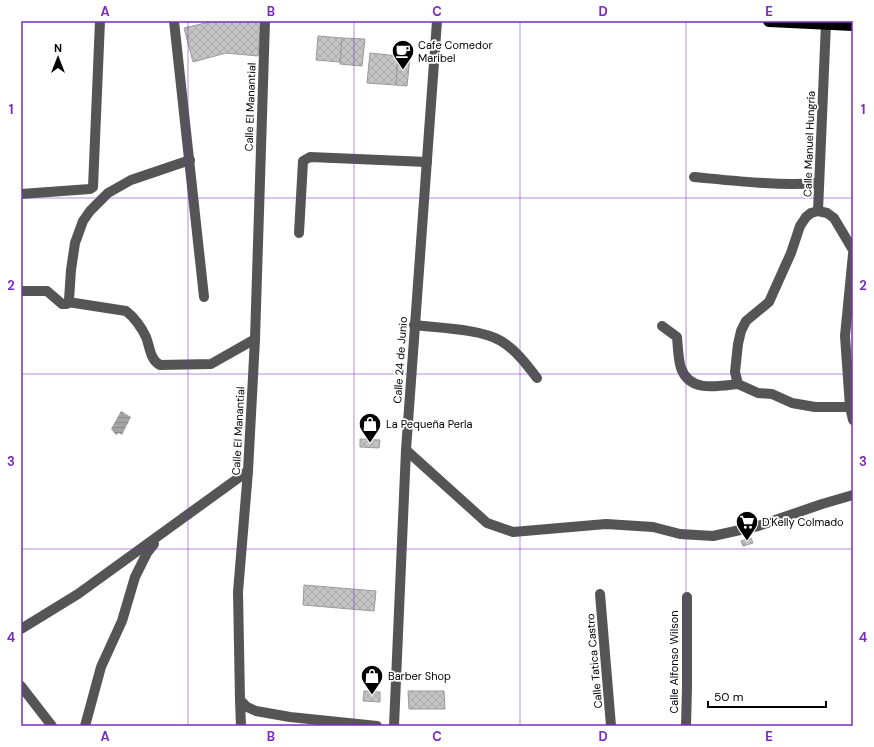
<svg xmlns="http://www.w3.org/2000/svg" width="874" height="747" font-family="'DM Sans',sans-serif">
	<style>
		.water { fill: url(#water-rules) }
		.building { fill: url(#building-cross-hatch); stroke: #999 }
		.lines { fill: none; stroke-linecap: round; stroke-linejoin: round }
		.minor { stroke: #555; stroke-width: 10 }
		.highway { stroke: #000; stroke-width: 12 }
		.grid { fill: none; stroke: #7b2cbf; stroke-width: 1; stroke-opacity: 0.55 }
		.labels { text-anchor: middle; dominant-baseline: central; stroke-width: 3.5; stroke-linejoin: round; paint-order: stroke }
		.poi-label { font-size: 11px; fill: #000; stroke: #fff; text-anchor: start }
		.street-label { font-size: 11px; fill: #000; stroke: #fff }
		.neatline { fill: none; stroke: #7b2cbf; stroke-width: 1.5 }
		.grid-label { font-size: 13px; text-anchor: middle; font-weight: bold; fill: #7b2cbf }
	</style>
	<defs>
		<pattern id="water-rules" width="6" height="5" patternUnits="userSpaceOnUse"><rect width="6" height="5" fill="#a3a3a3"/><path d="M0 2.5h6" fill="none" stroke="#8b8b8b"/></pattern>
		<pattern id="building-cross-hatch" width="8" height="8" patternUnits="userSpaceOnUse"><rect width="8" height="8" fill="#c4c4c4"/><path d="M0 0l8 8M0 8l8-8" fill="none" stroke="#a7a7a7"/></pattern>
	</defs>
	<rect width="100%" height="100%" fill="#fff"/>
	<!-- water -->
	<polygon class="water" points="121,411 131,417 122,435 119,433 116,435 111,429"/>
	<!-- building -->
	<g class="building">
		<polygon points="214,21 261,22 258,56 226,53 193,62 184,28"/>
		<polygon points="318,36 342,38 340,62 316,60"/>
		<polygon points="342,38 365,39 362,66 340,64"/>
		<polygon points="370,53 398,56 396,85 367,83"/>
		<polygon points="398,56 410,57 407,86 396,85"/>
		<polygon points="360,439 380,440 379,448 360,447"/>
		<polygon points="751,538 753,543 743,546 741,541"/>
		<polygon points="304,585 376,591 374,611 303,605"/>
		<polygon points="364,691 380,692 380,702 363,701"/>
		<polygon points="408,691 444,691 445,709 409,709"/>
	</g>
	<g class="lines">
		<!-- minor -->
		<g class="minor">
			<polyline points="174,21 204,297"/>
			<polyline points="265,21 255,339 248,471 238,592 240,700 247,707 256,711 290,717 377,726"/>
			<polyline points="826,23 818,211 827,213 834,218 853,250"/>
			<path d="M694,177c42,4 84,9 125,6"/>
			<polyline points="21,194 90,189 93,187 100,21"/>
			<polyline points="818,211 811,213 806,217 800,226 791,253 769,302 746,321 741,331 738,344 735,372 738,384 758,393 772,394 792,403 815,407 850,407"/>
			<polyline points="299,233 303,161 310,157 427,162"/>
			<polyline points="853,254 845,336 850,407 853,420"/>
			<polyline points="21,291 47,291 62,304 67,304 69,300 71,270 75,243 83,221 90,211 108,193 131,180 190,160"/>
			<path d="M68,302l58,9c8,6 16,17 20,26 4,10 4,23 14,28l51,-1 44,-25"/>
			<path d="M414,325c25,3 67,4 87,16 15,9 26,24 36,37"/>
			<path d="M662,326l15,11c1,10 1,22 4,31 9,25 37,18 57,16"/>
			<polyline points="406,450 487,523 513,532 606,524 653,527 680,534 713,536 758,526 822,504 853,495"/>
			<polyline points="600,594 611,726"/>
			<polyline points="21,629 78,594 248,471"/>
			<polyline points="21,686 52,726"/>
			<polyline points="240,700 241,726"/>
			<polyline points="85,726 101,667 122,621 135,577 147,553 154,544"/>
			<polyline points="394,726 406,450 437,21"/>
			<polyline points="686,726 687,687 687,597"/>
		</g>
		<!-- highway -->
		<polyline class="highway" points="769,21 853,25"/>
	</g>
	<!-- grid -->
	<path class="grid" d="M188,21v705M354,21v705M520,21v705M686,21v705M21,198h832M21,374h832M21,549h832"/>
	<!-- icons -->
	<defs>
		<g id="cafe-pin" transform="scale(1.15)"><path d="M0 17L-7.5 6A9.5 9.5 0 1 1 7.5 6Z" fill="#000" stroke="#fff"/><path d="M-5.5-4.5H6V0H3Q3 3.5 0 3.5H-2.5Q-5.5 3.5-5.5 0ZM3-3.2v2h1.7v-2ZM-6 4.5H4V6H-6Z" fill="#fff"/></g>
		<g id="shop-pin" transform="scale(1.15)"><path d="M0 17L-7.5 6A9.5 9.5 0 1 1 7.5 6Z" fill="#000" stroke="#fff"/><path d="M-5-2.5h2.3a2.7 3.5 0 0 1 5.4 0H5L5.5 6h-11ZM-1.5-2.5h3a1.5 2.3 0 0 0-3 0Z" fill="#fff"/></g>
		<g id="supermarket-pin" transform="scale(1.15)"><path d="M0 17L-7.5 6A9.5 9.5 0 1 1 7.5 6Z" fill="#000" stroke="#fff"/><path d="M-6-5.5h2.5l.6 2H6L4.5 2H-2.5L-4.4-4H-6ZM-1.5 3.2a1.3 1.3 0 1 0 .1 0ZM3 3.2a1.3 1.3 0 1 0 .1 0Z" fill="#fff"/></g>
	</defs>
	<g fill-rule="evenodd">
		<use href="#cafe-pin" x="403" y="51"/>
		<use href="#shop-pin" x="370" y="424"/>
		<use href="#supermarket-pin" x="747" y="522"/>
		<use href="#shop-pin" x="372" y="676"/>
	</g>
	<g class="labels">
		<!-- poi labels -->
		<g class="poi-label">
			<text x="418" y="45">Cafe Comedor<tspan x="418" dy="13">Maribel</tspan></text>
			<text x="386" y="424">La Pequeña Perla</text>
			<text x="762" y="522">D'Kelly Colmado</text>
			<text x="388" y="676">Barber Shop</text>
		</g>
		<!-- street labels -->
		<g class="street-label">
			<text transform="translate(250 107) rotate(-88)">Calle El Manantial</text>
			<text transform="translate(809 144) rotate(-88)">Calle Manuel Hungría</text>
			<text transform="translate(400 360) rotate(-86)">Calle 24 de Junio</text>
			<text transform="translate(238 431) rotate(-87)">Calle El Manantial</text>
			<text transform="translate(594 661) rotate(-95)">Calle Tatica Castro</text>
			<text transform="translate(674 662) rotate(-90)">Calle Alfonso Wilson</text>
		</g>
	</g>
	<!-- border -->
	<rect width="874" height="747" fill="none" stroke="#ffffff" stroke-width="44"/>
	<!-- north arrow -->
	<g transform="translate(58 58)" stroke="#ffffff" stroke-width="3" paint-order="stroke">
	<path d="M0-3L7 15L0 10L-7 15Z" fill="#000000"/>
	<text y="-6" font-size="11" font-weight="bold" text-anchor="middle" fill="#000000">N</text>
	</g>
	<!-- scale -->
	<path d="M708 701v6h118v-6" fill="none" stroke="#000000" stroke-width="2"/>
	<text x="714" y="701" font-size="12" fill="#000000" stroke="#ffffff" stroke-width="3" paint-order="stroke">50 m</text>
	<rect x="22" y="22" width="830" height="703" class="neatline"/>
	<g class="grid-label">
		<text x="105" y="16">A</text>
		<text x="271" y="16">B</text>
		<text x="437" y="16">C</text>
		<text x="603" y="16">D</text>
		<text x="769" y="16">E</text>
		<text x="11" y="114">1</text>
		<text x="863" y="114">1</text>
		<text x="11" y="290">2</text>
		<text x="863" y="290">2</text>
		<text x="11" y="466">3</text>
		<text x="863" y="466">3</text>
		<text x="11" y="642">4</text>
		<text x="863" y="642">4</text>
		<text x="105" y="741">A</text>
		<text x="271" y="741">B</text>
		<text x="437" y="741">C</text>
		<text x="603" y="741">D</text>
		<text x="769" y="741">E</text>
	</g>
</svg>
